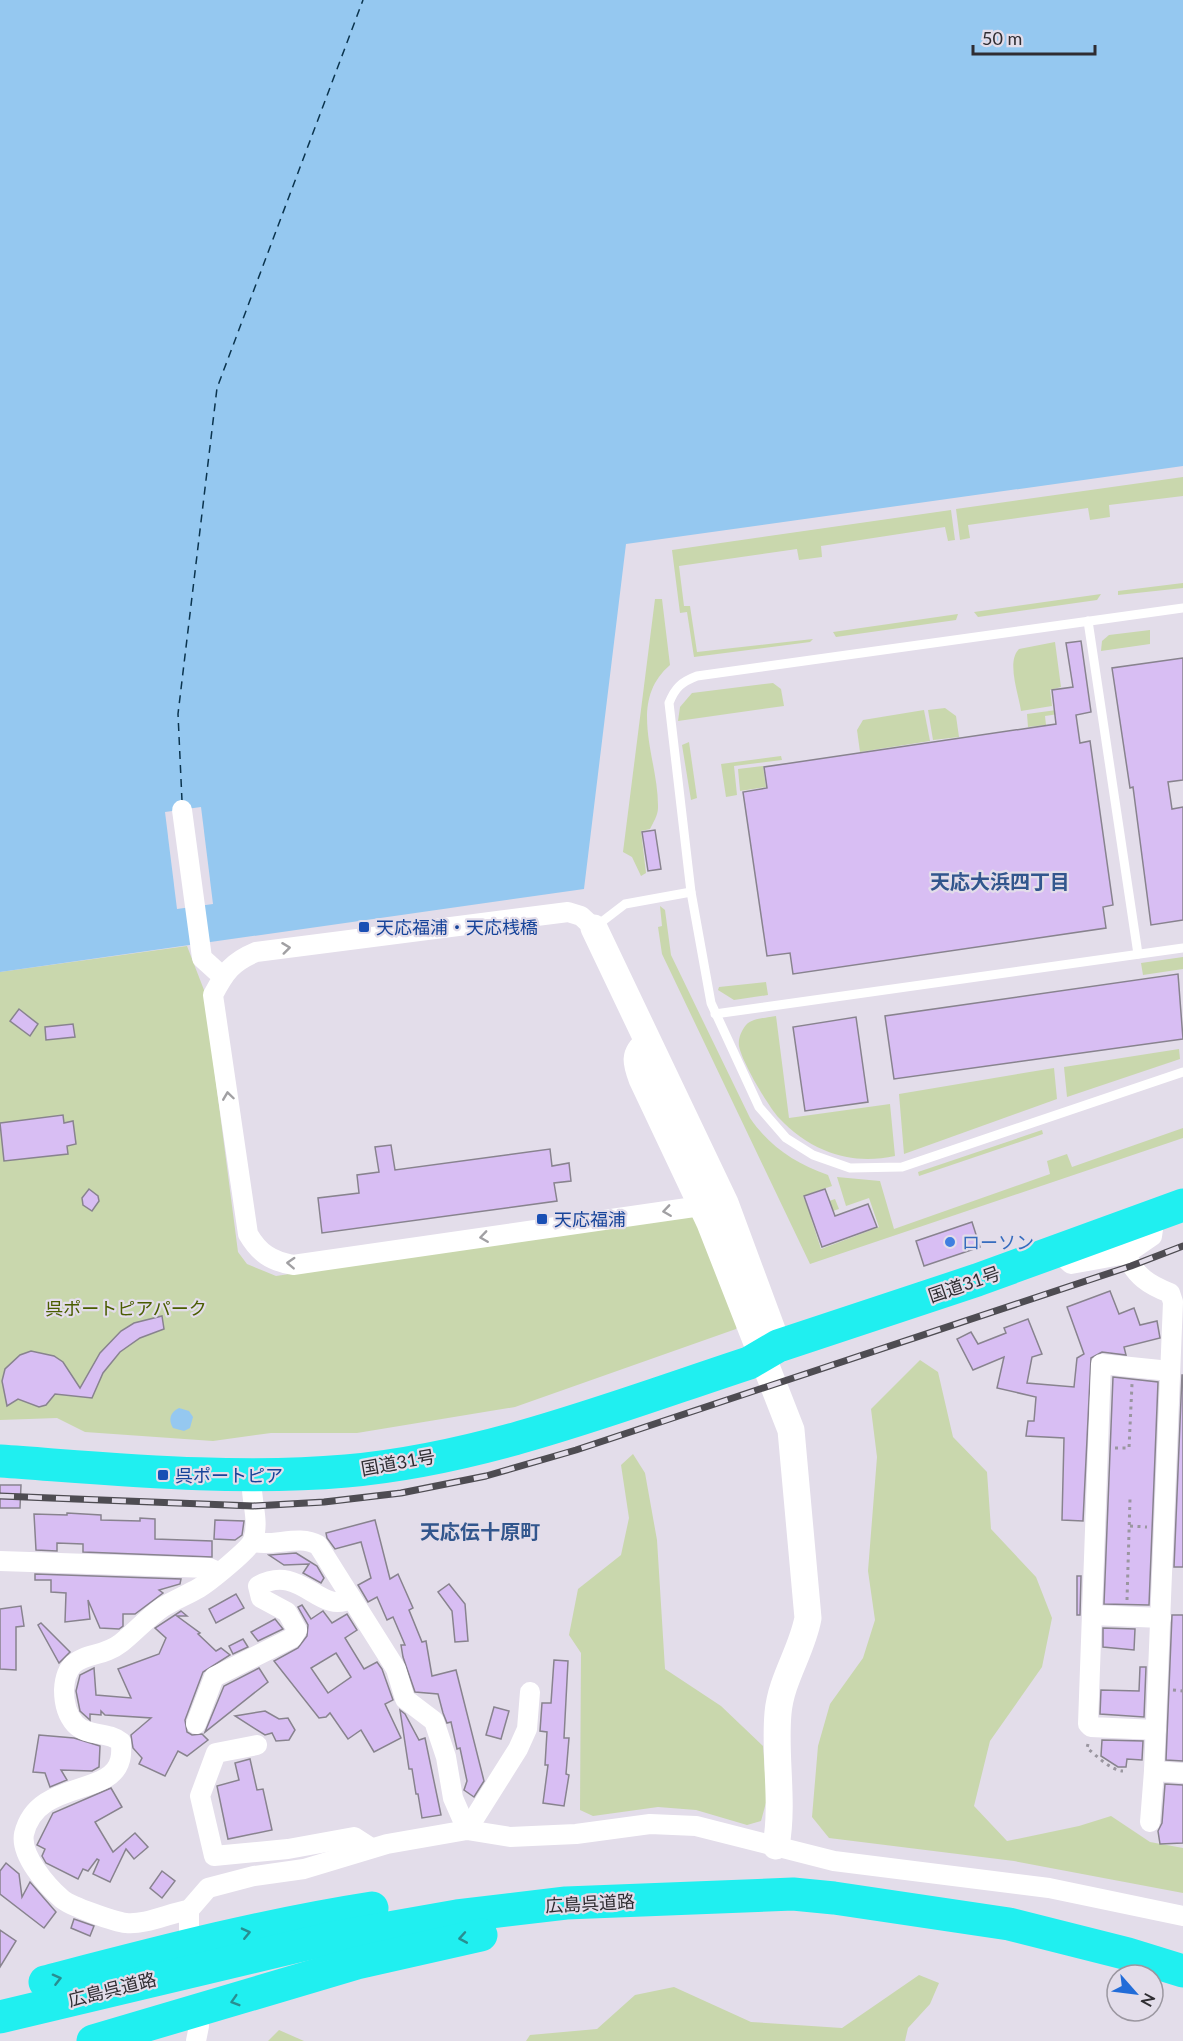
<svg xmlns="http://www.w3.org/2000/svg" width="1183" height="2041" font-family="Lato,'Noto Sans JP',sans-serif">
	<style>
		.green { fill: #c9d7ad }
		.water { fill: #95c8f0 }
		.pier { fill: #e3ddea }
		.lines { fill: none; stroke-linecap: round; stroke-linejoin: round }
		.ferry { stroke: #0b344e; stroke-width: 1.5; stroke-dasharray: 8 6; stroke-linecap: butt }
		.building { fill: #d8bef3; stroke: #88838e; stroke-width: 1.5; fill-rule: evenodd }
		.path { stroke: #9a96a0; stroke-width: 3; stroke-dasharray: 3 4.5; stroke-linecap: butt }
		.lane { stroke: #fff; stroke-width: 9 }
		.street { stroke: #fff; stroke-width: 20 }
		.secondary { stroke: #fff; stroke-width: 27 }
		.highway { stroke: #20eff0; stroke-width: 33 }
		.rail-casing { stroke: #4e4c52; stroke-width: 7 }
		.rail { stroke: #e3ddea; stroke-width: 4.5; stroke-dasharray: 14; stroke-linecap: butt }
		.oneway { stroke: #a1a0a3 }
		.oneway2 { stroke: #288e91 }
		.transit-dot { fill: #1a4fb4; stroke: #e3ddea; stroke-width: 2 }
		.shop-dot { fill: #3f7fe0; stroke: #e3ddea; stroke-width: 2 }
		.labels { text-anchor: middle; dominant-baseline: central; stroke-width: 4.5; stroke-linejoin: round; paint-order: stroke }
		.transit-label { font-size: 18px; fill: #164399; stroke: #e3ddea; text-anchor: start }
		.shop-label { font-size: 18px; fill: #366cbe; stroke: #e3ddea; text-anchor: start }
		.street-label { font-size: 18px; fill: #2f2d32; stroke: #e3ddea }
		.park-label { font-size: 18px; fill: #4a5d01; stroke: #e3ddea }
		.neighbourhood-label { font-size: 20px; font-weight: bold; fill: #32568d; stroke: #e3ddea }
	</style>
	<rect width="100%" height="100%" fill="#e3ddea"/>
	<!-- green -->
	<g class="green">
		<polygon points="1183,477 1183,496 1109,505 1110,517 1090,520 1088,508 968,525 970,538 960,540 956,509"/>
		<polygon points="951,510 955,540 948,541 945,527 821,546 822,557 799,560 797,549 679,566 684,606 690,606 697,652 813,639 810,642 694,657 687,612 680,613 672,550"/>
		<polygon points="1183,583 1183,588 1118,595 1118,591"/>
		<polygon points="1101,594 1097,600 978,617 974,612"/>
		<path d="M655,599h7l8,66c-44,38 -11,94 -12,143 0,7 -5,15 -8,21l-9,2 5,42 -5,3 -9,-19 -9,-5z"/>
		<polygon points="958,614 956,620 836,637 833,632"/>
		<polygon points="1150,630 1150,644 1101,651 1102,641 1109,635"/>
		<path d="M1055,642l6,45 -11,3 2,16 -31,5c-2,-16 -15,-49 -2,-62z"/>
		<polygon points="773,683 781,689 784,706 678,721 680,707 692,693"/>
		<polygon points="945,708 956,716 959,737 933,740 928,710"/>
		<polygon points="1064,709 1065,713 1045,716 1046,725 1028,727 1027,714"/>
		<polygon points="924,710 930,741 860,752 857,730 863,720"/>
		<polygon points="689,742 697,798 691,800 682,745"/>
		<polygon points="781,756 782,760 734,766 737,795 726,797 721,764"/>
		<polygon points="763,766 766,787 740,791 738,769"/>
		<path d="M660,906l5,4 6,45 79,163c20,29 45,45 78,57l4,11 -29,10 5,12 27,-9 4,10 -28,9 10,31 58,-22 -10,-29 -23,8 -9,-29 43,4 14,48 156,-55 -3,-13 20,-7 5,13 111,-39v10l-373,126 -148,-310 -4,-27 4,-1z"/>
		<polygon points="187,946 204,990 238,1252 247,1264 276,1276 692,1214 742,1319 736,1329 515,1407 357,1433 271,1433 213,1441 85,1432 57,1418 0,1420 0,972"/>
		<polygon points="1183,957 1183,969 1143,975 1141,963"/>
		<polygon points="766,982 768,995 734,1000 718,990 719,987"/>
		<path d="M776,1016l13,102 101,-14 5,52c-24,5 -48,4 -71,-6 -17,-7 -33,-19 -45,-32 -11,-12 -37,-56 -40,-72 -1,-7 2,-15 7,-21 7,-7 20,-7 30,-9z"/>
		<polygon points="1179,1049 1180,1059 1067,1097 1064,1067"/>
		<polygon points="1054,1068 1057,1099 904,1154 899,1094"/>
		<polygon points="1042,1130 1043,1134 919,1176 918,1172"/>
		<polygon points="920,1360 938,1372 953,1437 987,1472 991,1529 1036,1577 1052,1618 1042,1667 990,1741 974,1806 1007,1841 1079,1826 1111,1816 1150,1842 1183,1848 1183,1893 1014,1861 829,1838 812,1817 818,1746 830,1704 863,1658 875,1620 868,1571 877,1457 871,1409"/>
		<polygon points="633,1454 645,1473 657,1540 665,1669 721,1706 763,1746 767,1799 761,1821 747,1825 696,1810 658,1807 593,1816 580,1810 581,1653 569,1635 578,1589 621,1555 629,1518 621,1465"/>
		<polygon points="919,1975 939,1983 930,2004 908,2028 905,2041 526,2041 530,2035 597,2029 635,1995 674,1987 751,2022 842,2028"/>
		<polygon points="279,2030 304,2041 268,2041"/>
	</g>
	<!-- water -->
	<g class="water">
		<polygon points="0,0 1183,0 1183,466 626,544 584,889 0,972"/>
		<path d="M179,1408l10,3 4,6 -3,11 -6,3 -11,-3c-5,-8 -3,-16 6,-20z"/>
	</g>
	<!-- pier -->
	<polygon class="pier" points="201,807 213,904 177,909 165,812"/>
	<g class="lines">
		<!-- ferry -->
		<polyline class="ferry" points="182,801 178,714 217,388 363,0"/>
	</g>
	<!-- building -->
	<g class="building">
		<polygon points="1081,641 1091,712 1076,715 1080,743 1090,741 1113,905 1103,907 1106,928 793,974 790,953 767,956 743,792 767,788 764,767 1056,724 1052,690 1073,687 1066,643"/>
		<polygon points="1183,658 1183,780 1168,782 1172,809 1183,807 1183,920 1151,925 1133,787 1130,788 1112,668"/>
		<polygon points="655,830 661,869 648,871 642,832"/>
		<polygon points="1178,974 1183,1039 894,1079 885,1016"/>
		<polygon points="19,1009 38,1024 30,1036 10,1021"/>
		<polygon points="856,1017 868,1102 805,1111 793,1027"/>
		<polygon points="73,1024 75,1037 46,1040 45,1027"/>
		<polygon points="63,1115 64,1123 73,1121 76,1144 67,1146 68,1154 4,1161 0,1123"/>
		<polygon points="391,1145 395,1170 550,1149 552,1166 569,1163 571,1181 554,1183 557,1201 322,1233 318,1198 359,1193 357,1175 379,1172 375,1147"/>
		<polygon points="89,1189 98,1196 99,1201 92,1211 83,1205 82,1198"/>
		<polygon points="825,1189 835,1216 868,1204 877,1227 822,1247 804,1196"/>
		<polygon points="972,1222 980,1247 924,1266 916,1241"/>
		<polygon points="1110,1291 1119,1314 1134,1308 1140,1325 1157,1321 1160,1338 1124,1347 1126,1355 1102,1352 1091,1358 1083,1521 1062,1520 1064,1438 1026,1436 1028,1421 1034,1421 1036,1397 997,1388 1004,1357 973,1370 957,1339 971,1332 978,1344 1006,1333 1004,1328 1028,1319 1042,1354 1032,1357 1027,1383 1074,1387 1077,1358 1084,1354 1067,1307"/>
		<polygon points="162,1316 164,1329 140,1338 120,1352 103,1373 92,1398 55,1394 46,1405 39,1407 18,1399 7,1406 2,1381 5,1369 20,1355 31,1351 54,1356 63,1362 80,1388 100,1353 121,1331 134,1323"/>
		<polygon points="1182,1375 1183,1375 1183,1567 1174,1567"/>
		<polygon points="1113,1377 1158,1382 1149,1605 1104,1604"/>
		<polygon points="0,1485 21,1485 20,1508 0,1508"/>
		<polygon points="67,1513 101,1515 101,1520 140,1521 140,1518 155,1519 155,1539 212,1541 212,1557 83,1552 83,1544 57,1543 57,1551 36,1550 34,1514 67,1515"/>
		<polygon points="215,1520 244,1521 242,1535 235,1540 214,1539"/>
		<polygon points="375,1520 390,1579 398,1574 413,1608 409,1610 422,1642 426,1641 432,1676 456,1670 484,1781 474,1797 464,1790 467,1781 460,1748 457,1749 451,1722 447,1723 443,1713 438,1694 415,1692 403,1657 401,1645 405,1645 393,1617 387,1620 377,1597 368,1602 358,1585 371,1578 361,1542 335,1549 327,1538 326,1533"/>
		<polygon points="296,1553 317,1566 324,1578 321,1583 303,1573 309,1564 284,1565 269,1555"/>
		<polygon points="35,1574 181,1579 180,1584 159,1590 163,1593 135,1614 123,1614 123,1626 119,1629 100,1628 88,1600 90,1619 65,1622 66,1593 51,1592 51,1580 35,1580"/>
		<polygon points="1077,1576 1081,1576 1080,1615 1077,1615"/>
		<polygon points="449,1584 465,1604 468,1641 455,1642 452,1611 438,1592"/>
		<polygon points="236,1594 244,1608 216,1623 209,1609"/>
		<path d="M302,1605l9,14 12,-8 9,12 15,-9 10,16 -12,8 19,31 13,-7 5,7 11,31 -8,4 16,34 -27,14 -13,-22 -13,9 -18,-26 -4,4 -7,1 -45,-57 24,-13 9,-12 1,-11 -10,-18zM336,1653l15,24 -23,16 -17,-25z"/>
		<polygon points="21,1606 24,1626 16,1627 16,1670 0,1669 0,1609"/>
		<polygon points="181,1611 187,1616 177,1616 200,1633 198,1634 216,1651 221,1648 230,1655 203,1672 185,1720 187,1732 192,1735 202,1734 208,1740 187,1756 178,1751 165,1776 139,1764 142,1758 133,1748 131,1735 151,1718 105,1715 101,1711 101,1715 90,1714 90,1720 80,1711 76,1691 80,1675 94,1668 96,1695 131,1698 118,1669 159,1654 166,1638 155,1628"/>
		<polygon points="1172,1615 1183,1615 1183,1761 1166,1760"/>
		<polygon points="275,1619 283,1629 258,1641 251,1632"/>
		<polygon points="41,1623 70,1652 59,1663 38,1625"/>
		<polygon points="1103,1628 1135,1629 1134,1650 1103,1647"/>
		<polygon points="243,1639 248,1647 233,1654 229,1646"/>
		<polygon points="554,1660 568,1661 564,1738 569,1738 566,1774 569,1775 564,1806 543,1803 548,1765 545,1765 547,1732 540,1731 542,1703 551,1703"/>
		<polygon points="1140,1667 1146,1667 1144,1717 1100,1714 1101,1690 1139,1691"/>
		<polygon points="259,1668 268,1682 205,1732 224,1686"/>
		<polygon points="494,1707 509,1711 501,1739 486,1735"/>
		<polygon points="400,1710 405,1714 419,1740 425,1738 441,1815 422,1818 418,1794 416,1794 412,1769 409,1769"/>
		<polygon points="265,1711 279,1719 288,1718 295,1730 289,1740 276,1741 272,1733 265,1735 235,1716"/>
		<polygon points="39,1735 74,1738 100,1746 99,1767 92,1771 61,1770 67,1780 50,1787 45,1773 33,1772"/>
		<polygon points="1102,1740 1143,1741 1142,1760 1127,1759 1126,1767 1118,1767 1101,1756"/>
		<polygon points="250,1759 257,1790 263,1789 272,1830 228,1839 217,1786 239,1780 235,1763"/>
		<polygon points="1165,1784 1183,1785 1183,1843 1160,1844 1158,1831 1162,1823"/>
		<polygon points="111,1788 122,1807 95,1822 113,1852 135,1833 148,1847 134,1859 126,1849 110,1882 93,1874 99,1860 97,1859 88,1871 83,1869 78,1879 46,1863 42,1856 45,1849 37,1845 53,1813"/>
		<polygon points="6,1863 19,1874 22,1897 30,1882 56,1912 44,1928 0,1894 0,1871"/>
		<polygon points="162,1871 175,1881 162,1898 150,1888"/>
		<polygon points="74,1919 94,1926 90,1936 71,1928"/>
		<polygon points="0,1930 16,1941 0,1967"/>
	</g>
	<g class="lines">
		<!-- path -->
		<g class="path">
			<polyline points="1115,1448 1129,1448 1132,1384"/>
			<polyline points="1130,1526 1147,1527"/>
			<polyline points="1127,1600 1130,1499"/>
			<polyline points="1173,1690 1183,1691"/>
			<path d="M1088,1744l-1,4c10,8 23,22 36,23"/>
		</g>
		<!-- lane -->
		<g class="lane">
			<path d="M1183,608l-486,68c-16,6 -22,12 -28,27l22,189 20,111 48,104 27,31 27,17 37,13 52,-1 281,-95"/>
			<polyline points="1088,621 1138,954"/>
			<polyline points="595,927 625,904 691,892"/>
			<polyline points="715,1014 1183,948"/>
		</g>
		<!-- street -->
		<g class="street">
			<polyline points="182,810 202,958 223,977"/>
			<path d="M594,928l-13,-12 -13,-4 -312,40c-24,10 -31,20 -43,43l35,239c11,19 23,27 45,31l422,-61"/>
			<polyline points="1058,1252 1071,1264 1126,1254 1152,1236 1155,1215"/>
			<path d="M1126,1254c9,22 23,31 44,39l3,9 -19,469 29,2"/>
			<path d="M253,1542c21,5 46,-8 65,3l78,124 9,30 29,22 12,36 7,41 14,32"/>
			<polyline points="0,1561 209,1568 218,1572"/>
			<polyline points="1092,1615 1161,1618"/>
			<path d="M196,1724l18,-47 78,-39 5,-8 -10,-18 -26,-14 -3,-12c43,-24 62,31 93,12"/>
			<polyline points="1156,1730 1091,1727 1088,1724 1101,1364 1170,1371"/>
			<polyline points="257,1745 216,1753 200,1796 214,1856 288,1849 354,1837 371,1848"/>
			<polyline points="1150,1822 1154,1771"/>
			<polyline points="467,1830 518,1749 527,1729 530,1692"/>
			<path d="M189,1910c-20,3 -43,15 -63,13 -11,-1 -56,-17 -64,-24 -15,-13 -42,-44 -38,-65 13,-55 87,-37 96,-74 2,-6 1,-13 1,-18 -13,-11 -34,-5 -46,-18 -8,-9 -11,-21 -11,-34 2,-42 33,-28 57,-47 15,-12 26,-25 42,-36 11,-7 24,-12 36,-19 10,-6 51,-39 54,-48 6,-16 0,-33 -1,-50"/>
			<polyline points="189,1932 189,1910 208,1888 254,1876 304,1869 387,1844 467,1830 510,1837 576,1834 650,1824 696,1826 834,1861 1049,1888 1183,1916"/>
			<polyline points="196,2041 199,2026"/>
		</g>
		<!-- secondary -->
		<g class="secondary">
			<polyline points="594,928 725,1203 778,1346"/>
			<path d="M648,1043c-15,11 -12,20 -6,36l68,144 81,207 17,188c-6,33 -27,61 -30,95 -4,44 6,88 -2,133"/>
		</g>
		<!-- highway -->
		<g class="highway">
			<path d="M0,1461c115,8 231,20 346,10 138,-12 272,-65 403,-108l29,-17 199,-66 206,-75"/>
			<path d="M45,1982c108,-28 217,-57 327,-74"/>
			<polyline points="0,2017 332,1938 457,1916 566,1903 793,1894 834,1898 1009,1924 1128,1954 1183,1971"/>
			<polyline points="93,2041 357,1963 481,1935"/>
		</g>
		<!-- rail casing -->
		<g class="rail-casing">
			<polyline id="rail" points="0,1496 253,1506 324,1502 401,1493 486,1476 576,1450 1131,1266 1183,1246"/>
		</g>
		<!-- rail -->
		<use href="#rail" class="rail"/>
	</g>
	<!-- one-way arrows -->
	<defs><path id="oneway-chevron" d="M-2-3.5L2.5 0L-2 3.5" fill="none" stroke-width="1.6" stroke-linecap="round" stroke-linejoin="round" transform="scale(1.5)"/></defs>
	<g class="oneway">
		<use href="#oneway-chevron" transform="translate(286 948) rotate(-7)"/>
		<use href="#oneway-chevron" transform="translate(228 1096) rotate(-98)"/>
		<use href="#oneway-chevron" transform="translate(667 1211) rotate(172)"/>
		<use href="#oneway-chevron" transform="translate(484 1237) rotate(172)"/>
		<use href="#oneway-chevron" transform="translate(291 1263) rotate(-177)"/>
	</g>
	<g class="oneway2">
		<use href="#oneway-chevron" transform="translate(246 1933) rotate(-13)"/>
		<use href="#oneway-chevron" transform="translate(463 1938) rotate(170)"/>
		<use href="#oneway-chevron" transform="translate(57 1979) rotate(-14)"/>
		<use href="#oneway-chevron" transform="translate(235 2001) rotate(163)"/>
	</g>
	<!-- markers -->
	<g class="transit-dot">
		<rect x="358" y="921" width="12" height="12" rx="3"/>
		<rect x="536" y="1213" width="12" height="12" rx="3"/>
		<rect x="157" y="1469" width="12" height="12" rx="3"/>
	</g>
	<circle class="shop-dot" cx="950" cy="1242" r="6"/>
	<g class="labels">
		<!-- transit labels -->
		<g class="transit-label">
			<text x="376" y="927">天応福浦・天応桟橋</text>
			<text x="554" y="1219">天応福浦</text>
			<text x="175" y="1475">呉ポートピア</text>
		</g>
		<!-- shop labels -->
		<g class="shop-label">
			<text x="962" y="1242">ローソン</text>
		</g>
		<!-- street labels -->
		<g class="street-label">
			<text transform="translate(964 1284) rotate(-19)">国道31号</text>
			<text transform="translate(398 1462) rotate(-10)">国道31号</text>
			<text transform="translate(590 1903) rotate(-3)">広島呉道路</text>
			<text transform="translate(112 1989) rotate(-14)">広島呉道路</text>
		</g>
		<!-- park labels -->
		<g class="park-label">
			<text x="126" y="1308">呉ポートピアパーク</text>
		</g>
		<!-- neighbourhood labels -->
		<g class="neighbourhood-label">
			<text x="1000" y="881">天応大浜四丁目</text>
			<text x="480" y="1531">天応伝十原町</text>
		</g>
	</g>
	<!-- north arrow -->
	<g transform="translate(1135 1993) rotate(118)"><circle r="28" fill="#e3ddea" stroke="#9b97a0" stroke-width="1.5"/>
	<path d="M0-4.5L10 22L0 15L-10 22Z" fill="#226cd8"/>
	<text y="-9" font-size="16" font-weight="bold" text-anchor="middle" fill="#2f2d32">N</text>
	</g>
	<!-- scale -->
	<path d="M973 45v9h122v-9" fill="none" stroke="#2f2d32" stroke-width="3"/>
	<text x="982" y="45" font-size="18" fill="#2f2d32" stroke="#e3ddea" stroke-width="4.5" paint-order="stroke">50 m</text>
</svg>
